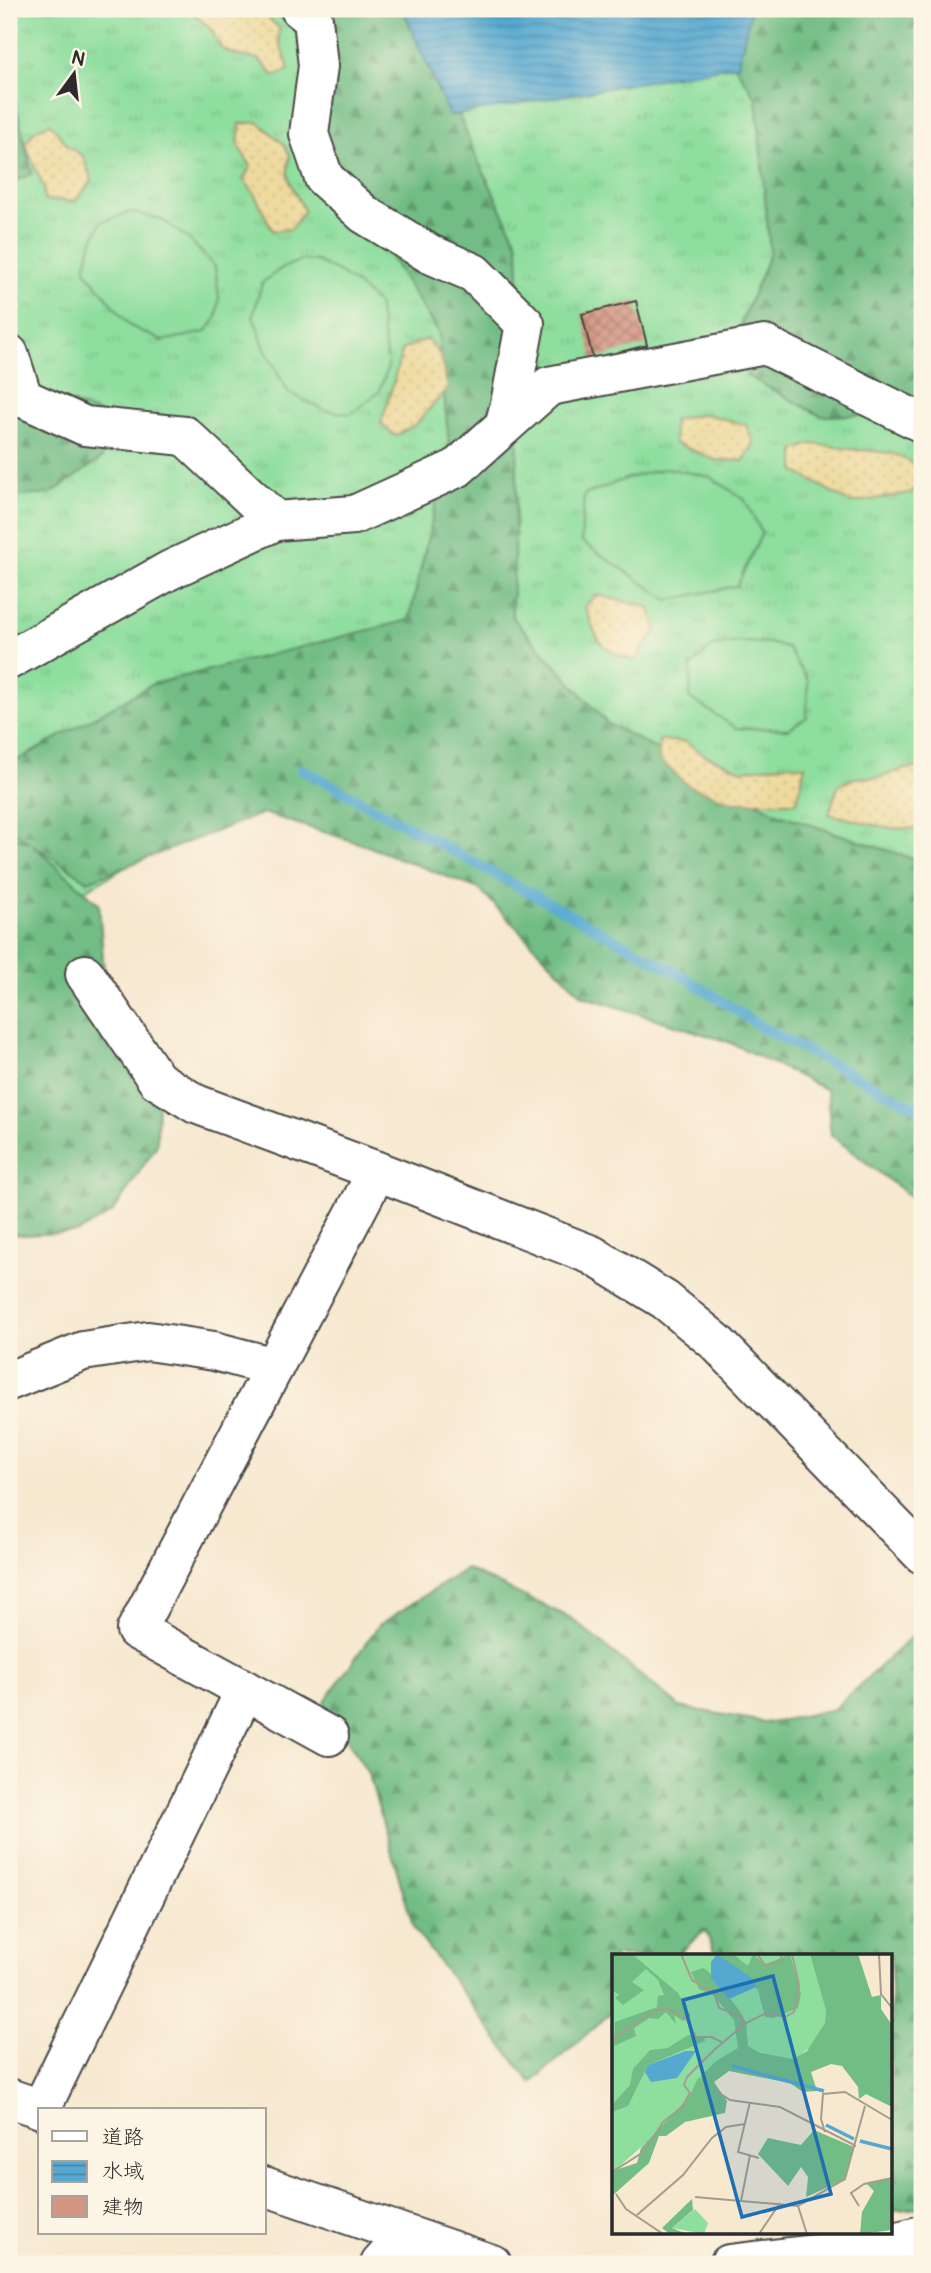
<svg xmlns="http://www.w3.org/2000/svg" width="931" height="2273" font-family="Pangolin,'Klee One',sans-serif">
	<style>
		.grass { fill: url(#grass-tufts); stroke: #5c8464; stroke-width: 2 }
		.forest { fill: url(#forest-firs); stroke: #4e7458; stroke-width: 2 }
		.sand { fill: url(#sand-dots); stroke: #8c8264; stroke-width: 2 }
		.pitch { fill: #8ede9e; stroke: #5c8464; stroke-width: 2 }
		.water { fill: url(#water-rules); stroke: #406a7e; stroke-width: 2 }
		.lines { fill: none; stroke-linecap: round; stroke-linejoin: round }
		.stream { stroke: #55a9d1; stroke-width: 10 }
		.building { fill: url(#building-cross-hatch) }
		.minor-casing { stroke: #4a4744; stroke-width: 42 }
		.minor { stroke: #fff; stroke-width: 38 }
		.inset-river { fill: none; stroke: #55a9d1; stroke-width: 3.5 }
		.inset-road { fill: none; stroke: #a59c8e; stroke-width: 2 }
		.view { fill: #1f6fb2; fill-opacity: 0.15; stroke: #1f6fb2; stroke-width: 3.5 }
		.inset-edge { fill: none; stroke: #2b2b2b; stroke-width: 3.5 }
	</style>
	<defs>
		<pattern id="grass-tufts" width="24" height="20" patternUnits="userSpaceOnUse" patternTransform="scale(1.75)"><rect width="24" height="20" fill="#8ede9e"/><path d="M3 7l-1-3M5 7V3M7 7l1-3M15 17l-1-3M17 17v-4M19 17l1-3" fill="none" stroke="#7bbf88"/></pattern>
		<pattern id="forest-firs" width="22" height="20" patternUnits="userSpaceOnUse" patternTransform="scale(1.75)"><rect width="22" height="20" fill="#72bd85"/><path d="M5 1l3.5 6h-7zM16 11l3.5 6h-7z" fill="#5e9a6d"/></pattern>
		<pattern id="sand-dots" width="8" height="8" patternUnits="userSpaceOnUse" patternTransform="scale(1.75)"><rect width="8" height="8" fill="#eeda9e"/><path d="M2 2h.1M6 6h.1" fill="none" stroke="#cb8" stroke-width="1.8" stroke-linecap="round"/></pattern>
		<pattern id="water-rules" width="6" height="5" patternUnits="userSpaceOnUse" patternTransform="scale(1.75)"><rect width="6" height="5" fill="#55a9d1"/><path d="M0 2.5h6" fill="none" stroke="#478aaa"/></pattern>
		<pattern id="building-cross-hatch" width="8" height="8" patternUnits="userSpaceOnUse" patternTransform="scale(1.75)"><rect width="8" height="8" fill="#d49682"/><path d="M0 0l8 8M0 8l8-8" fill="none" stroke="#ac7b6b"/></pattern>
	</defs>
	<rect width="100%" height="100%" fill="#fcf5e5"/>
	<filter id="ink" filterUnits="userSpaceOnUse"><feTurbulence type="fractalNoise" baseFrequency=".0143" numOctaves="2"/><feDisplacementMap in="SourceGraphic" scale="14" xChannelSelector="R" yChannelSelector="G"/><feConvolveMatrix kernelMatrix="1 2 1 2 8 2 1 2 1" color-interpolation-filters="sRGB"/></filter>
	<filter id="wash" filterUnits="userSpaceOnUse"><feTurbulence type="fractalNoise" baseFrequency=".00686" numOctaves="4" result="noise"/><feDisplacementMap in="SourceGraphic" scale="28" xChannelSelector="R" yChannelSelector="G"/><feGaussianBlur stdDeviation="1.57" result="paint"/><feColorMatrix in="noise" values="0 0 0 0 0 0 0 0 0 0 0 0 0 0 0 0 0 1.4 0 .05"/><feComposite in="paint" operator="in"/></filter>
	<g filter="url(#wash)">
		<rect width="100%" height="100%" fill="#f7e8d0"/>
		<!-- grass -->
		<polygon class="grass" points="9,9 922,9 922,875 302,769 9,932"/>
		<!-- forest -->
		<g class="forest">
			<polygon points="271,9 415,9 475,154 518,244 520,314 556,380 519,411 512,617 607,723 779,814 910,858 922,856 922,1206 831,1135 827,1090 729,1042 583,996 479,889 362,844 263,813 88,881 33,845 99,904 107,1014 158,1102 157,1145 113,1212 78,1232 24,1235 9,1234 9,835 30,843 9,828 9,765 153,684 409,620 449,445 438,332 330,161 296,30"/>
			<polygon points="698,9 922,9 922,413 821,416 747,376 741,323 770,253 756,98"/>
			<polygon points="9,77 32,174 9,183"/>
			<polygon points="9,380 104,415 102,458 50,494 9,497"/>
			<polygon points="466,1569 571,1618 680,1707 770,1723 834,1709 922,1627 922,2207 891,2211 891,1956 716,1956 705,1930 676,1956 614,1956 614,2010 531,2083 414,1929 369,1775 324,1702 379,1625"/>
		</g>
		<!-- sand -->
		<g class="sand">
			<path d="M189,9h61l12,3 17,16c-2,19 6,24 10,42l-15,6 -15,-17 -24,-4 -13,-6 -12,-21z"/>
			<path d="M258,122l27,23 5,11c-7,27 5,32 14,55l-13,18 -18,2c-9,-15 -17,-40 -30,-51l8,-14 -13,-20 2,-22z"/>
			<polygon points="50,123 68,146 83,156 92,181 75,201 44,200 44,188 25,144 35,130"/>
			<path d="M427,339l13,15 8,34 -33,37 -20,11 -14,-13c9,-25 14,-50 22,-74z"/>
			<polygon points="706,414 746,425 754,444 743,461 715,460 675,443 673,421 686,417"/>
			<path d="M811,444c17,1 33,5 49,6 28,2 38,1 61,21l-4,15 -6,7 -60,10 -56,-32v-21z"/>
			<path d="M596,595l53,12 8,22 -23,32c-37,-14 -36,-19 -49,-55z"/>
			<polygon points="659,740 686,742 705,755 742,770 787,764 805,766 797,802 733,802 689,786 659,760"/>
			<path d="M922,767v60c-31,6 -62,-6 -93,-13l9,-28 16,-8 27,-1 24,-8z"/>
		</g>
		<!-- pitch -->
		<g class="pitch">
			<polygon points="131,212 161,219 189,239 215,267 219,298 217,317 206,332 162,341 130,326 85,270 91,244 101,222"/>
			<polygon points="301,260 317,261 340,273 357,285 378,304 388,367 379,392 351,414 325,410 289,393 266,351 253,316 262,283 280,269"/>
			<polygon points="667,468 710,477 744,499 762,533 737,586 668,600 581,541 584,495 628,478"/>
			<polygon points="737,642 768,643 787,647 808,681 807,717 788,729 736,728 690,698 691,666 713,646"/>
		</g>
		<!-- water -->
		<polygon class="water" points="403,9 751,9 738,65 449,116"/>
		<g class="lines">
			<!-- stream -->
			<polyline class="stream" points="302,769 685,977 763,1028 922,1111"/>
		</g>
		<g id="blocks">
			<!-- building -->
			<polygon class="building" points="636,301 647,345 593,359 582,314"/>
		</g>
	</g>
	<g filter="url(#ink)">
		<use href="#blocks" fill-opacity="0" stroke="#4a4744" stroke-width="2"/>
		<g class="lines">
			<!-- minor casing -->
			<g class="minor-casing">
				<g id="minor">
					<polyline points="300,9 313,19 318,66 309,134 324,178 364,214 430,254 474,273 525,324 510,404 504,426"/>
					<polyline points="9,354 23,398 85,426 185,436 276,521"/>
					<polyline points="9,660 170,570 276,521 354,515 457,468 549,386 765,345 922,423"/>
					<polyline points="85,974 157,1080 196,1104 377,1171 592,1255 665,1300 716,1342 922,1554"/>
					<polyline points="9,1381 83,1351 148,1341 214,1351 274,1367"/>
					<polyline points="329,1736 136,1630 377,1171"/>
					<polyline points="9,2098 44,2110"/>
					<polyline points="41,2109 245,1690"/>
					<polyline points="264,2186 492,2264"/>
					<polyline points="380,2264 406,2235"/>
					<polyline points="729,2264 875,2247 922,2235"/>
				</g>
			</g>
			<!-- minor -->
			<use href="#minor" class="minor"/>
		</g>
	</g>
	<!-- overview -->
	<g transform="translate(612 1954)">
		<rect width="280" height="280" fill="#f7e8d0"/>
		<path d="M0,0h215l7,75 -57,44 -45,-7 -120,107zM83,255l13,14 -4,11 -32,-6z" fill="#8ede9e"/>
		<path d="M20,0l46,39 13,23 -8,5 -9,-6 2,9 -10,-12 -8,7 -9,-1 -15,10 2,8 -22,10 1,-24 42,-15 1,-11 6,-1 -6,-15 -12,-11 -14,13 12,8 -21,15 -8,-7 4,-3 -7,-5v-35zM105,0h16l15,12 5,-12 12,11 25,-11 11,40 -3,14 -25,10 -8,-1 -7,-27zM198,0h48l14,43 9,-2v14l11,16v82l-26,-13 -7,5 -1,-12 -16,-21 -11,-2 -20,8 6,19 -14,1 -13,-9 -61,-12 -15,11 13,19 -2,12 -40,9 -19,14h-7l-10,27 -37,33v-25l25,-8 4,-15 48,-51 9,-19 6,1 -4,-2 16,-16 22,-13 -4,-28 -21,-25 -14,-6 -8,-17 12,-4 6,4 30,38 7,12 2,24 12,7 33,6 14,-8 18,-28 1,-13zM76,81l16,2 1,4 -57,24 -20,41 -16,6v-7l18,-20 3,-16 17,-19 18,-2zM202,176l40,17 -10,33 -38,17 2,-20 -7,-10 -13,19 -30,-32 10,-16 33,7zM280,224v52l-32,4 2,-22 12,-21 -7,-7zM80,245l1,11 -21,18 15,6h-17l-8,-6z" fill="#72bd85"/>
		<path d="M105,0l35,24 4,9 -27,12 -18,-21v-16zM74,97h10l-19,27 -26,4 -6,-10 3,-7z" fill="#55a9d1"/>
		<path class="inset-river" d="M120,112l92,25M214,171l28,14M248,187l32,8"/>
		<path class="inset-road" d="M69,0l11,26 22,13 5,15 23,9 1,11M145,0l8,11 16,-4v-7M267,0l2,40 11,14M0,86l42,-29 15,-2 17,9 10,19h16l11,6M104,137l14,9 50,7 76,39M138,148l-12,50 21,6M213,178l-4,-13 2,-25 22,-2 47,28M0,218l33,-21 18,-29 19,-15 8,-14 -6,-8 3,-8 27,-27 32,-27 20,-10 19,4 9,-5 5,-27 -7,-31M4,240l10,15 37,25M83,243l103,9M129,247l9,-46M247,252l-8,-13 13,-9 28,-6M25,261l46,-40 29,-37 14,-11 19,-3M147,280l21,-31M195,280l-9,-28 47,-27 20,-73"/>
		<path class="view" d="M161,22l58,218 -89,23 -59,-217z"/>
		<rect width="280" height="280" class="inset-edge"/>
	</g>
	<!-- margin -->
	<rect width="931" height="2273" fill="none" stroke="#fcf5e5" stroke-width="35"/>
	<!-- legend -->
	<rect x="38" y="2108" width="228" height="126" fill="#fcf5e5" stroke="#a8a49b" stroke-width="2"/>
	<rect x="52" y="2131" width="35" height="10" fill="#ffffff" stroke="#a8a49b" stroke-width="2"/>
	<text x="102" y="2144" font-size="21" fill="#2b2b2b">道路</text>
	<rect x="52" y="2161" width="35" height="21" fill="url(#water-rules)" stroke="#a8a49b" stroke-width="2"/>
	<text x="102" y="2178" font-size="21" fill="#2b2b2b">水域</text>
	<rect x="52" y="2196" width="35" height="21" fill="#d49682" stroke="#a8a49b" stroke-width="2"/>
	<text x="102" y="2214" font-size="21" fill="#2b2b2b">建物</text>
	<!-- north arrow -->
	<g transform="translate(74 74) rotate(15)" stroke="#fcf5e5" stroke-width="5" paint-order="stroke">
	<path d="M0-5L12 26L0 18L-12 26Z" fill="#2b2b2b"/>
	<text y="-10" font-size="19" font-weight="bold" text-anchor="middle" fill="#2b2b2b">N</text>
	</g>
</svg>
